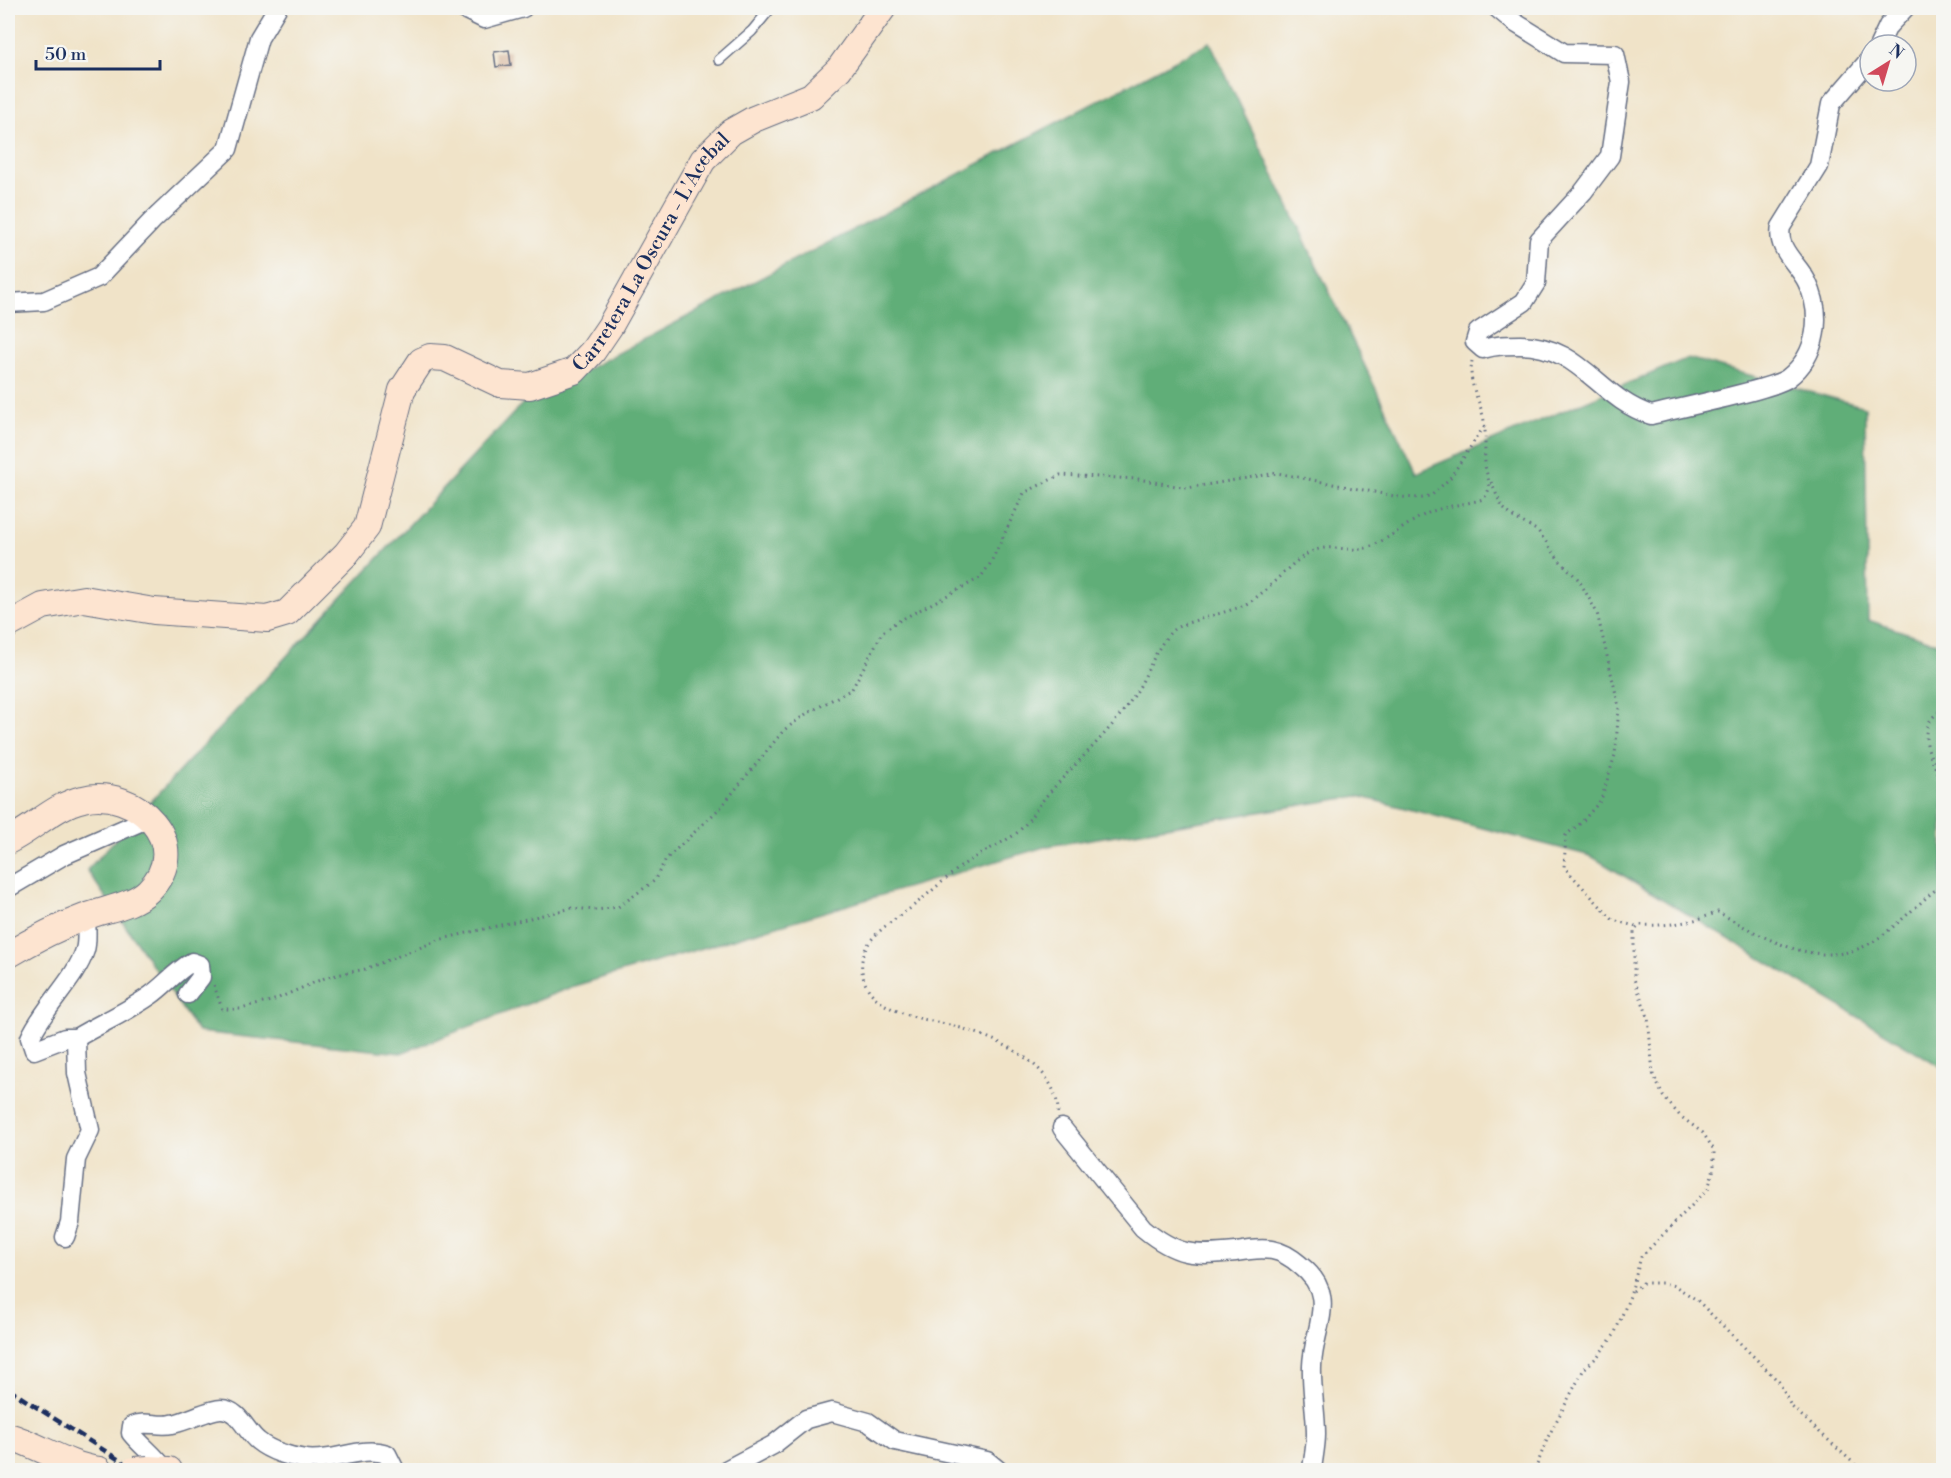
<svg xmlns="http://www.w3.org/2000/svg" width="1951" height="1478" font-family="'Libre Bodoni',serif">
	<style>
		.forest { fill: #61ae78; stroke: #3e6e6b; stroke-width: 1.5 }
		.building { fill: #d3ac8e }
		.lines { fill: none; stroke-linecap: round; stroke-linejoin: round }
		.lane-casing { stroke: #666e83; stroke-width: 12 }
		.street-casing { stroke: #666e83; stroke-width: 21 }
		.secondary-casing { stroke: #666e83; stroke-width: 28 }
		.path { stroke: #666e83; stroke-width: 3; stroke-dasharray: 1.5 4.5; stroke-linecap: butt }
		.lane { stroke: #fff; stroke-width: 9 }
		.street { stroke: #fff; stroke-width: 18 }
		.secondary { stroke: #fde4d0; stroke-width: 26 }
		.rail { stroke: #1b2f5e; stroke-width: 4.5; stroke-dasharray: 9 4.5; stroke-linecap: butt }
		.secondary-bridge-casing { stroke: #666e83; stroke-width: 28; stroke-linecap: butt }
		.secondary-bridge { stroke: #fde4d0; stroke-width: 26 }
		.labels { text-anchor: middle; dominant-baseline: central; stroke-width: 4.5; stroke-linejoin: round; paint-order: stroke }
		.street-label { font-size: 20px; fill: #1b2f5e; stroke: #f6f6f2 }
	</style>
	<rect width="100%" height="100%" fill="#f6f6f2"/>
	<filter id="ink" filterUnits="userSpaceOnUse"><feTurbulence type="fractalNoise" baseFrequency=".0167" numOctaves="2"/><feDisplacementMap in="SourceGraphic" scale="12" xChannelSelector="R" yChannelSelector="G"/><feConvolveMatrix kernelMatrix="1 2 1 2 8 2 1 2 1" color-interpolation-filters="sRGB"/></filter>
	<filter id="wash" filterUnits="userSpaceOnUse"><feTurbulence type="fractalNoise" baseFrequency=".008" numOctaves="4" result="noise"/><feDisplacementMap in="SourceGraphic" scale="24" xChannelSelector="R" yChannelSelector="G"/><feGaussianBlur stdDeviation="1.35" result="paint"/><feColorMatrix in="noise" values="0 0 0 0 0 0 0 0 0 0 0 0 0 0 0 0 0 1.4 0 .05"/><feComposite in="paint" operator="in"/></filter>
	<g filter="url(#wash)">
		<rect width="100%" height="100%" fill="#f0e3c8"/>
		<!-- forest -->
		<polygon class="forest" points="1210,42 1416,473 1688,358 1865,407 1868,620 1943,645 1943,1068 1591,856 1358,796 1048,846 574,986 401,1053 198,1032 87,870 523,403"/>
		<g id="blocks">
			<!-- building -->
			<polygon class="building" points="509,50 511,65 496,67 494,52"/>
		</g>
	</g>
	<g filter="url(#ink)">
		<use href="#blocks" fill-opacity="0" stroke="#666e83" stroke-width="1.5"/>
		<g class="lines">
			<!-- lane casing -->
			<g class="lane-casing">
				<polyline id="lane" points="719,60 752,31 771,8"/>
			</g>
			<!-- street casing -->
			<g class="street-casing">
				<g id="street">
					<polyline points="462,8 484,19 523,8"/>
					<path d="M1497,8l17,14 50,31 51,1 6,28 -11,74 -27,36 -44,48 -3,43 -12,19 -46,30 -3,10 8,7c13,-4 23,-4 37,-4 62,1 78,53 131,70 23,-6 123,-26 137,-37 30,-23 35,-64 19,-96 -9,-19 -31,-32 -26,-55l38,-61 12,-62 39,-45"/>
					<polyline points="1879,45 1888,26 1905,8"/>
					<polyline points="8,303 44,301 99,277 152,221 228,149 259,38 277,8"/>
					<polyline points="8,888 64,855 149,818"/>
					<path d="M76,1038c25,-15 51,-26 75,-43 14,-10 25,-24 41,-33l8,3 1,12 -13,17"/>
					<path d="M1062,1128l81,100c34,28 50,28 93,24 11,-2 25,-4 36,-2 11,2 20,8 28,15 40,31 13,62 12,101 -1,22 4,45 4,68 0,12 -3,25 -4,36"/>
					<path d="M65,1237l5,-15 6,-63 14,-29 -13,-57 -1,-35h-11l-31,12 -4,-12c13,-30 46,-59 55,-88 3,-10 1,-24 1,-34"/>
					<path d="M165,1470c-10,-15 -23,-23 -34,-37l1,-7c13,-6 26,1 40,-2 14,-2 37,-15 49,-15 18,0 25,23 37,32 12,10 32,16 47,18 28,4 56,-14 82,-5l8,16"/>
					<polyline points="726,1470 773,1445 806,1419 832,1412 868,1422 895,1441 987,1461 998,1470"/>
				</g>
			</g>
			<!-- secondary casing -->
			<g class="secondary-casing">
				<g id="secondary">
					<path id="s1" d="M8,625l35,-19 41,-7 70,12 113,8 20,-6 59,-59 21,-27 35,-137 19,-29 9,-4 15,1 55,26 30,2 44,-15 19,-20 17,-25 93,-166 28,-28 23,-13 57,-23 28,-27 44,-61"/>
					<path d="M8,841c25,-12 47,-36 75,-42 52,-13 113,45 65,92 -16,15 -43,18 -63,26 -27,10 -52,23 -77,38"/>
					<path d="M8,1436c31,9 59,30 91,34"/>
					<polyline points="148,1469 169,1470"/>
				</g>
			</g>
			<!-- path -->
			<g class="path">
				<polyline points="1491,482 1502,507 1513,517 1538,531 1559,560 1579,580 1597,613 1619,707 1615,755 1601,800 1581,823 1566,835 1564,867 1613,920 1638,927"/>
				<path d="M1944,709c-35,18 -10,52 0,78"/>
				<polyline points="214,985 222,1009 241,1009 274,1000 327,977 365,969 442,939 572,908 596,910 618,907 654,881 666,859 721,807 784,730 806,714 852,689 882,633 893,624 980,578 990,564 1024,493 1060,475 1138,479 1187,488 1277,473 1399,497 1422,498 1432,495 1450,478 1485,425"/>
				<path d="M1058,1113c0,-50 -62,-75 -104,-87 -32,-8 -87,-13 -92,-55 -4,-32 29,-48 50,-64 19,-15 36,-31 55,-45 15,-10 32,-17 47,-27 15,-11 23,-29 35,-42 30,-34 64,-63 88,-102 11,-18 20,-46 36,-61 11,-9 55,-17 71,-25 26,-13 41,-40 67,-53 20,-10 39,2 58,-5 23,-9 45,-30 67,-37 15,-5 32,-6 47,-11 12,-13 3,-21 2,-35 -1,-16 2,-32 -2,-48 -5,-21 -15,-31 -11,-55"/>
				<polyline points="1633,1291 1643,1283 1663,1283 1675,1286 1697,1300 1779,1382 1791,1406 1861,1470"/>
				<path d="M1535,1470l13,-33 36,-68 13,-12 17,-22 16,-39 11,-39 67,-68 6,-21v-18l-11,-17 -23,-17 -17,-20 -10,-22 -5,-57 -14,-38v-48l6,-6c29,1 51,-2 78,-13 49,28 109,64 162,25 22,-16 42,-37 64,-54"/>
			</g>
			<!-- lane -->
			<use href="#lane" class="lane"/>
			<!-- street -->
			<use href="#street" class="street"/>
			<!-- secondary -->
			<use href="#secondary" class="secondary"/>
			<!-- rail -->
			<polyline class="rail" points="8,1389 135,1470"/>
			<!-- secondary-bridge casing -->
			<g class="secondary-bridge-casing">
				<polyline id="secondary-bridge" points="134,1470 148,1469"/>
			</g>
			<!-- secondary-bridge -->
			<use href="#secondary-bridge" class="secondary-bridge"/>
		</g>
	</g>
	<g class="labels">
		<!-- street labels -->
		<g class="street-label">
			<text stroke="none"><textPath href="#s1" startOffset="885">Carretera La Oscura - L'Acebal</textPath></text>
		</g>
	</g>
	<!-- margin -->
	<rect width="1951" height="1478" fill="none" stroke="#f6f6f2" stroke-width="30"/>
	<!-- north arrow -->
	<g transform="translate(1888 63) rotate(37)"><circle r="28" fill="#f6f6f2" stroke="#9ea6b7" stroke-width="1.5"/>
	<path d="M0-4.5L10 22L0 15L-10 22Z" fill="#d1495b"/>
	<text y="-9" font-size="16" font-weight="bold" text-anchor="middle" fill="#1b2f5e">N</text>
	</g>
	<!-- scale -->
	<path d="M36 60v9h124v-9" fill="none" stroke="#1b2f5e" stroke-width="3"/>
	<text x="45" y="60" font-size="18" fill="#1b2f5e" stroke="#f6f6f2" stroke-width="4.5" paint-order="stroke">50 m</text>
</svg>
